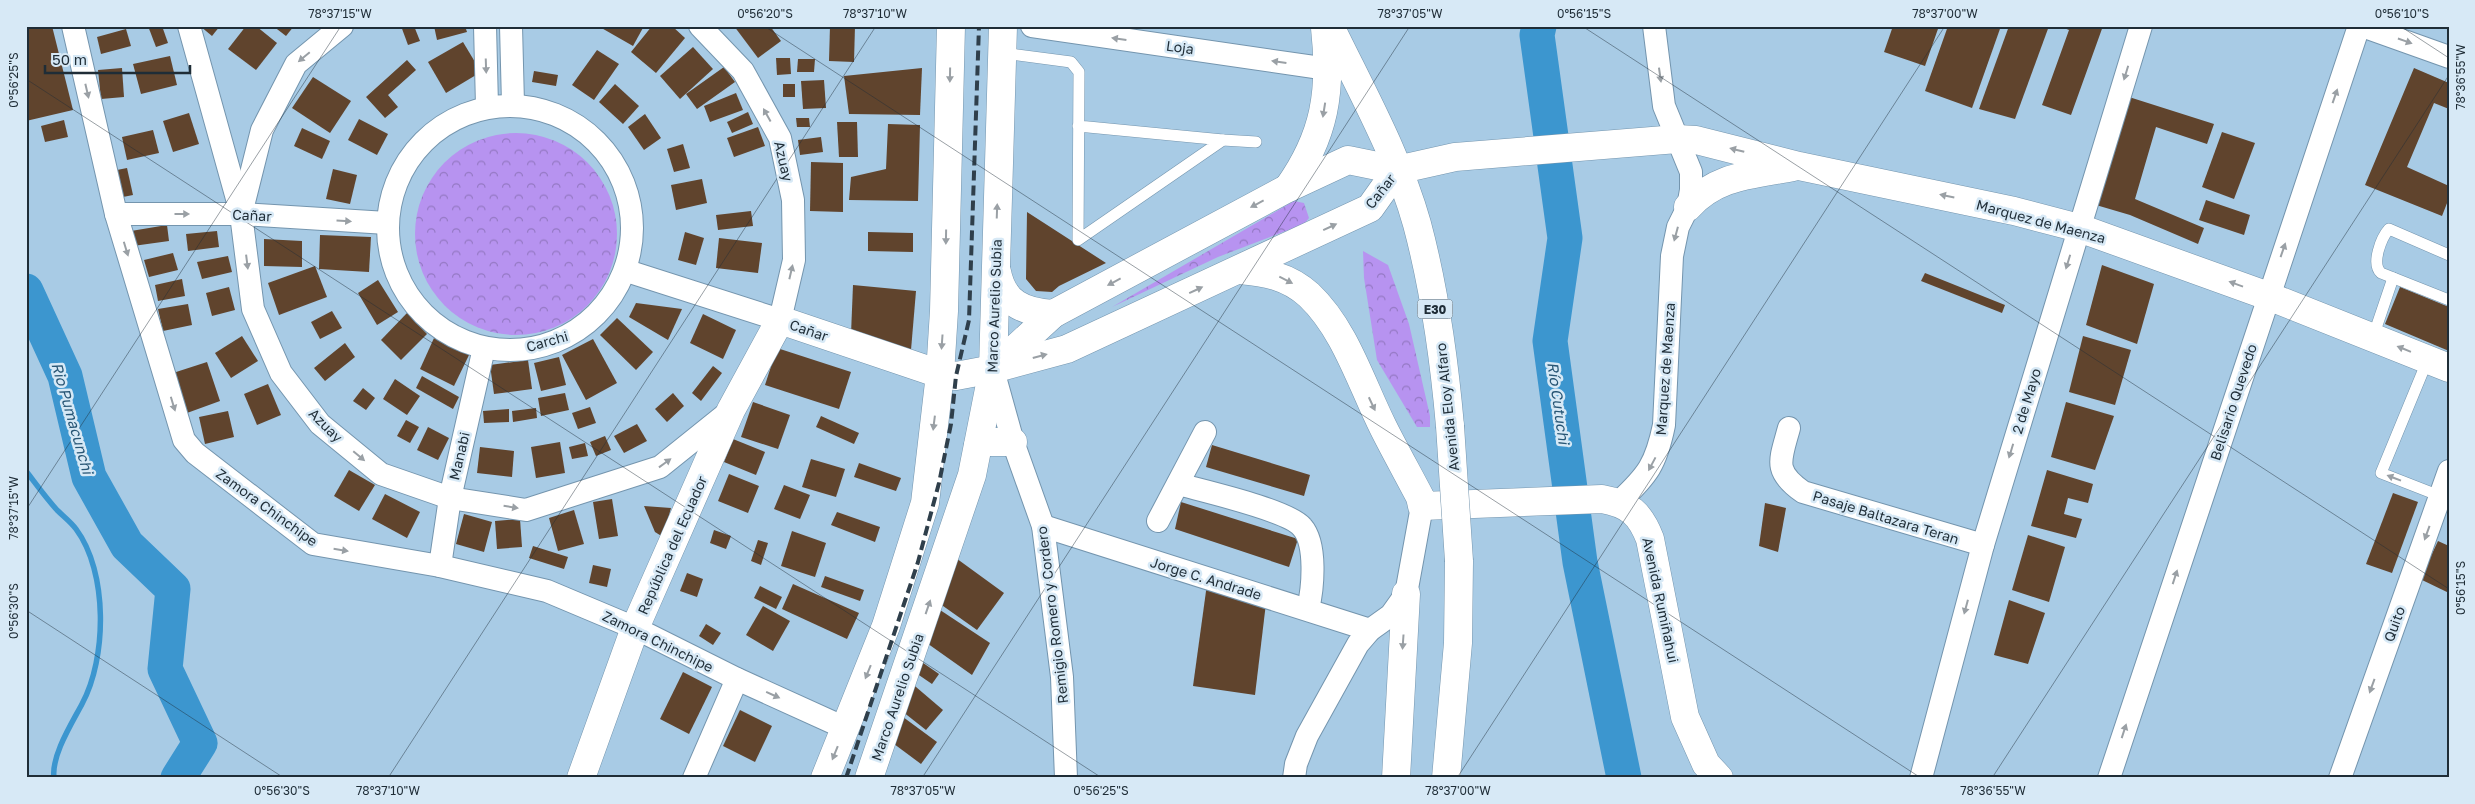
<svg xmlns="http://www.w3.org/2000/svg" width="2475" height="804" font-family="'Golos Text',sans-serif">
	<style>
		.forest { fill: url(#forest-crowns) }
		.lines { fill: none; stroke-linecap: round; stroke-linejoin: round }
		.stream { stroke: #3c96cf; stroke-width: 5.5 }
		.river { stroke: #3c96cf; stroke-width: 35 }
		.building { fill: #60442d }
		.lane-casing { stroke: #7495ae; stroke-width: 12 }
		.street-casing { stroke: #7495ae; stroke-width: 24 }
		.secondary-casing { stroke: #7495ae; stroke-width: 29 }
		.primary-casing { stroke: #7495ae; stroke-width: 29 }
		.lane { stroke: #fff; stroke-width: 11 }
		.street { stroke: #fff; stroke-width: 22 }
		.secondary { stroke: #fff; stroke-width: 28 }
		.primary { stroke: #fff; stroke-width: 28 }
		.rail { stroke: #2f3f4b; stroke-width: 4; stroke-dasharray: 10 5; stroke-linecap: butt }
		.primary-bridge-casing { stroke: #7495ae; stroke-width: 29; stroke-linecap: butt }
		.primary-bridge { stroke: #fff; stroke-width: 28 }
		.oneway { fill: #9aa0a5 }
		.ticks { fill: none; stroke: #1f2d37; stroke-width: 1; stroke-opacity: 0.45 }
		.labels { text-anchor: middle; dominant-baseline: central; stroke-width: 5; stroke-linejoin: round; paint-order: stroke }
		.shield { fill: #d7e9f6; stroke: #566570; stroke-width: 1 }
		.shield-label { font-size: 12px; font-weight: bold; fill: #1f2d37 }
		.street-label { font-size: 14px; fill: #1f2d37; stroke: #d7e9f6 }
		.water-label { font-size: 15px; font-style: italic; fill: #285675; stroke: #d7e9f6 }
		.neatline { fill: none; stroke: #1f2d37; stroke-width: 2 }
		.ticks-label { font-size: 12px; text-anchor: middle; fill: #1f2d37 }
	</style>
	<defs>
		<pattern id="forest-crowns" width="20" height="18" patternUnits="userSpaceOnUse" patternTransform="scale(1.25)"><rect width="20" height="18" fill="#b793f0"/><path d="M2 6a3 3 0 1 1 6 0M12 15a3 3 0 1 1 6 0" fill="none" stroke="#9478c3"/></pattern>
	</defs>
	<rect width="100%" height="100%" fill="#a8cbe5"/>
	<!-- forest -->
	<g class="forest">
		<circle cx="516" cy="234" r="101"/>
		<polygon points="1294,201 1304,203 1309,218 1304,224 1218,257 1112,307"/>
		<polygon points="1363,251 1388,265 1409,324 1430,416 1430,427 1417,427 1377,360 1364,278"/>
	</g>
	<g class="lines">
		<!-- stream -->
		<path class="stream" d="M26,471c10,13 20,27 31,39 6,6 14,12 19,19 32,43 31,129 6,175 -10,19 -31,52 -28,74"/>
		<!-- river -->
		<g class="river">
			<polyline points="1539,26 1537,35 1565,238 1550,341 1580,562 1624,778"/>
			<polyline points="26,291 65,376 89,477 127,545 173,589 165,669 200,743 178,778"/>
		</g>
	</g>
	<!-- building -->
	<g class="building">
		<polygon points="26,26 52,26 73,110 26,121"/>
		<polygon points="148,26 162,26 168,43 156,47"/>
		<polygon points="200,26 220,26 212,36"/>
		<polygon points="246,26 256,26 277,43 256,70 228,49"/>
		<polygon points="273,26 294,26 286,36"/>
		<polygon points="401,26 414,26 420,41 408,45"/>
		<polygon points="434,26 465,26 467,32 437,40"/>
		<polygon points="598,26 644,26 633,46"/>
		<polygon points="652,26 672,26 685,38 656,73 631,52"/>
		<polygon points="734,26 770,26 781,41 758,58"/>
		<polygon points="830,26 855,26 854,62 829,61"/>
		<polygon points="1893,26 1939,26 1925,66 1884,52"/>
		<polygon points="1948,26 2001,26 1972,108 1925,91"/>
		<polygon points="2009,26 2049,26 2015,119 1979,109"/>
		<polygon points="2103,26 2071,115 2042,105 2069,30 2059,26"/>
		<polygon points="126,29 131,46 101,54 97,37"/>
		<polygon points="463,42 481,72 446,93 428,62"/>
		<polygon points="693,47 713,69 680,99 660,76"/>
		<polygon points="597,50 619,64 594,100 572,85"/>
		<polygon points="170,56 177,85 141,94 133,64"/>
		<polygon points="776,58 790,58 791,74 777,75"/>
		<polygon points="798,59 815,59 814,72 797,72"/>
		<polygon points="407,60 416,70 388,95 398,107 385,118 366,97"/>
		<polygon points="724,67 735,82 697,109 686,94"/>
		<polygon points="122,68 124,97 101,99 98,70"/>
		<polygon points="922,68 920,115 849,114 844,76"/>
		<polygon points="2414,68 2449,83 2449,109 2434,103 2407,167 2449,186 2449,198 2442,216 2365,185"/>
		<polygon points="534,71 558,75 556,86 532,82"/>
		<polygon points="313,77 351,101 330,133 292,108"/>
		<polygon points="824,80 826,108 803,109 801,81"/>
		<polygon points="615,84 639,106 623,124 599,102"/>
		<rect x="783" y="84" width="12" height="13"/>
		<polygon points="736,93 743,110 710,122 704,106"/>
		<polygon points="2129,97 2214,124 2207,144 2156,127 2135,199 2204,228 2198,244 2130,215 2096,205"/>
		<polygon points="748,112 753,124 732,133 727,122"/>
		<polygon points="189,113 199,144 173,152 163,121"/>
		<polygon points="645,114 661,138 644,150 628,127"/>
		<polygon points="796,118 809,118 810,127 797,127"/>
		<polygon points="359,119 388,134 377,155 348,140"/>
		<polygon points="64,120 68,137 45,142 41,126"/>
		<polygon points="837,122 857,122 858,157 839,157"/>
		<polygon points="888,124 920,125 918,201 849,200 851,177 886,169"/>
		<polygon points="758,127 765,146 734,157 727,138"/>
		<polygon points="302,128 330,141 322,159 294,146"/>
		<polygon points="153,130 159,153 127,160 122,137"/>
		<polygon points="2222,132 2255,143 2234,199 2202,187"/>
		<polygon points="821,137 823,152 800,155 798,140"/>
		<polygon points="683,144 690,168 674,172 667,149"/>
		<polygon points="811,162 843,163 843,212 810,211"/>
		<polygon points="127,168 133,195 118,198 112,171"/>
		<polygon points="333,169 357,175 350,204 326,199"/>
		<polygon points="702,179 707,203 676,210 671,185"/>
		<polygon points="2206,200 2250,215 2244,235 2199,220"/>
		<polygon points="751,211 753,226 718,230 716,215"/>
		<polygon points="1027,212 1106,263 1059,286 1052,292 1036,291 1026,279"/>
		<polygon points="167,225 169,241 133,246 131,231"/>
		<polygon points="217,231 219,247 188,251 186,234"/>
		<polygon points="685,232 704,238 696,265 678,260"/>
		<polygon points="868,232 913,233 913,252 868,251"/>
		<polygon points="320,235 371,237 369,272 319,269"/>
		<polygon points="719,238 762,243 758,273 716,268"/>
		<polygon points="264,239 302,241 302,267 264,266"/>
		<polygon points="173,253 178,270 149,277 144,260"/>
		<polygon points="228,256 232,272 202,279 197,262"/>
		<polygon points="2102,265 2154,284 2137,344 2086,325"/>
		<polygon points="315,266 327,297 279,315 268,283"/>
		<polygon points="1925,273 2005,305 2002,313 1921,281"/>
		<polygon points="182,279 185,296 158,301 155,285"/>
		<polygon points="378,280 398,312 377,325 358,293"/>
		<polygon points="853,285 916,291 911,350 851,334"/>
		<polygon points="229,287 235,310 212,316 206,293"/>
		<polygon points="2400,287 2449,307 2449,351 2385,324"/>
		<polygon points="636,303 682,309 668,340 629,317"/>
		<polygon points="188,304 192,325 163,331 158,309"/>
		<polygon points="332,311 342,328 320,339 311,322"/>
		<polygon points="407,313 427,334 401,360 381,340"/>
		<polygon points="703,314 736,330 723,359 690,343"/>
		<polygon points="617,318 653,352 636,370 600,335"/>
		<polygon points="242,336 258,361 231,378 215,353"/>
		<polygon points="2083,336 2131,350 2115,405 2069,392"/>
		<polygon points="434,338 469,355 454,386 420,369"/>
		<polygon points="593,339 617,383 586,400 562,355"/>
		<polygon points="345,343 355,357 325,381 314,368"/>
		<polygon points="777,348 851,372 839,409 765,385"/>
		<polygon points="559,357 566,385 541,391 534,363"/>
		<polygon points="528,360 532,389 494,394 490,365"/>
		<polygon points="207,362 220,401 187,413 173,373"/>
		<polygon points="713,366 722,373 701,401 692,393"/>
		<polygon points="422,376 459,397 453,409 416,388"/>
		<polygon points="395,379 420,396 407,415 383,399"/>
		<polygon points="268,384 281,415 257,425 244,394"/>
		<polygon points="363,388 375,398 366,410 353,401"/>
		<polygon points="565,393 569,410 541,416 538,398"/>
		<polygon points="673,393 684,406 667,422 655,409"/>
		<polygon points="753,402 790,415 778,449 741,437"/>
		<polygon points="2066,402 2114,416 2095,470 2051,457"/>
		<polygon points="590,407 596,423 578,429 572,413"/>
		<polygon points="536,408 537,418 513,422 512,411"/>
		<polygon points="509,409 509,422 484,423 483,411"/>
		<polygon points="228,411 234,437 205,444 199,417"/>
		<polygon points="821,416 859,433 854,444 816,427"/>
		<polygon points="406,420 419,427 410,443 397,436"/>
		<polygon points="637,424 647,441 624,453 614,436"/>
		<polygon points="428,427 449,438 438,460 417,450"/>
		<polygon points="605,436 611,450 596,456 590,442"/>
		<polygon points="733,439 765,452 756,475 724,462"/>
		<polygon points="560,442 565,473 536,478 531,447"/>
		<polygon points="585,443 588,456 572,459 569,447"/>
		<polygon points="1212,445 1310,475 1304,496 1206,467"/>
		<polygon points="480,447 514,451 512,477 477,473"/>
		<polygon points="811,459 845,469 836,497 802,487"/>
		<polygon points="859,463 901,478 896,491 854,477"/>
		<polygon points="349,470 375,485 359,511 334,496"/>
		<polygon points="2047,470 2093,484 2088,503 2068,498 2064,514 2082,519 2076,538 2031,526"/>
		<polygon points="729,474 759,486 748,513 718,501"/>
		<polygon points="784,485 810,495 800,519 774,509"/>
		<polygon points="2393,493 2418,502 2392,573 2366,564"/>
		<polygon points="385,494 420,512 407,538 372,519"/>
		<polygon points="612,499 618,536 599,539 593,502"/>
		<polygon points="1181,502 1298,539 1289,567 1175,529"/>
		<polygon points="1765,503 1786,508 1778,552 1759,546"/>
		<polygon points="644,506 671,508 663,537 655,532"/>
		<polygon points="574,510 584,544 558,551 549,518"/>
		<polygon points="837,512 880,527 875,542 831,525"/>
		<polygon points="464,514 492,522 484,552 456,544"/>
		<polygon points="520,519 522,547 497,549 495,521"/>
		<polygon points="714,530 731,536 726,549 710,543"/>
		<polygon points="792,531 826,543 815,577 781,566"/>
		<polygon points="2028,535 2065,547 2049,602 2012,590"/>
		<polygon points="758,540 768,543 761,565 751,561"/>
		<polygon points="2438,541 2449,546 2449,593 2420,579"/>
		<polygon points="533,546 568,557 564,569 529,558"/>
		<polygon points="949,553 1004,593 977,630 936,601"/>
		<polygon points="593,565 611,569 607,587 589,583"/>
		<polygon points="687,573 703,579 697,597 680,591"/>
		<polygon points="825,576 864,590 860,601 821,587"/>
		<polygon points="793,584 859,613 847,639 782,609"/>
		<polygon points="1207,584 1266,603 1255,695 1193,686"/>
		<polygon points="760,586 782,597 776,609 754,598"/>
		<polygon points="2009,600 2045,613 2028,664 1994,655"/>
		<polygon points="763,606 790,621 773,651 746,635"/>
		<polygon points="934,606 990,643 972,675 924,641"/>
		<polygon points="706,624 721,633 713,645 699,636"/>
		<polygon points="916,658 939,674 932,684 913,671"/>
		<polygon points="683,672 712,687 689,734 660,719"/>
		<polygon points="909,681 943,710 926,730 898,708"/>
		<polygon points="740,710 772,726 755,762 723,746"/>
		<polygon points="903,717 937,742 921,764 886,738"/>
	</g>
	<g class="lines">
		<!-- lane casing -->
		<g class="lane-casing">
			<g id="lane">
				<polyline points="1003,53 1071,62 1079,72 1078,240 1223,140 1078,126"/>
				<polyline points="1223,140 1256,142"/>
				<path d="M2449,255l-60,-26c-8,9 -18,35 -8,44l68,27"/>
				<polyline points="2373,337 2393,278"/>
				<polyline points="2428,359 2381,473 2440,496"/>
			</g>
		</g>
		<!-- street casing -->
		<g class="street-casing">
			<g id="street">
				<polyline points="73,26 116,214 184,440 195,453 313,544 440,566 547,591 635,628 737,679 845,728"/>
				<polyline points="189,26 241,213"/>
				<polyline points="342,26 296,64 262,130 241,214 253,309 281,373 320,424 381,474 450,498 526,510 660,467 731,410"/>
				<polyline points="485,26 487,106"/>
				<polyline points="511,26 513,104"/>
				<polyline points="1032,26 1328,69"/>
				<polyline points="2362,26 2449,57"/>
				<circle cx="510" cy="228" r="122"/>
				<polyline points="116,214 241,214 387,223"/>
				<polyline points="627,271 780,320 794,260 793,200 780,138 743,71 700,26"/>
				<polyline points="993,370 1013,442 1043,526 1062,677 1066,778"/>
				<path d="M1789,428c-9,33 -16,43 14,64l180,53"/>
				<path d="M1178,484c25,7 110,26 124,43 15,17 11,61 6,82"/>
				<path d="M1619,502c29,-27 37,-38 45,-77l8,-169 6,-29 10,-20 3,-17v-18l-27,-66 -10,-80"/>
				<polyline points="1158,521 1205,432"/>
				<polyline points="1043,526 1370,630"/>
				<polyline points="440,566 450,498 484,348"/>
				<polyline points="694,778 737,679"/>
				<polyline points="1294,778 1296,764 1307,736 1358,644 1370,630 1391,615 1406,594 1422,506"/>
				<polyline points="1921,778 1983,545 2141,26"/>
				<polyline points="2109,778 2359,26"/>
				<polyline points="2340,778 2449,471"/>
			</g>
		</g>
		<!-- secondary casing -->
		<g class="secondary-casing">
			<g id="secondary">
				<path d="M1688,207c29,-32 64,-32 105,-40"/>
				<path d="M1239,270c26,2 49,6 70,25 36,34 52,88 74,132 12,24 25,47 37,70l2,9 180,-7c27,5 38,14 48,40l35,178 21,47 13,14"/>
				<path d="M997,272c6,31 26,40 56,42"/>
				<polyline points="993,369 1053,314 1288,188 1348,160 1397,170 1455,157 1677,139 1696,140 1799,166 2014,211 2079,228 2268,296 2449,368"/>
				<polyline points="978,446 987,442 1013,442"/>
				<polyline points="581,778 635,628 731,410 780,320 940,374 956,376 993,369 1067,349 1370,208 1397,170"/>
				<polyline points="825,778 886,626 925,503 940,374 944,311 951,26"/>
				<polyline points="869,778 972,475 993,369 1003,26"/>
			</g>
		</g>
		<!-- primary casing -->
		<g class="primary-casing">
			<g id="primary">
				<path d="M1330,26c31,64 68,130 87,198 18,67 27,134 33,202"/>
				<path d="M1288,188c37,-52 44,-97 37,-160"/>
				<polyline points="1396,778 1406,594"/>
				<polyline points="1446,778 1458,643 1459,561"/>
			</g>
		</g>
		<!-- lane -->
		<use href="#lane" class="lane"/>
		<!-- street -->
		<use href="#street" class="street"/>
		<!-- secondary -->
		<use href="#secondary" class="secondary"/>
		<!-- primary -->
		<use href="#primary" class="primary"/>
		<!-- rail -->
		<polyline class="rail" points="846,778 918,562 939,483 951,424 956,376 969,320 979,26"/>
		<!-- primary-bridge casing -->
		<g class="primary-bridge-casing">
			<polyline id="primary-bridge" points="1450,426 1459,561"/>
		</g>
		<!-- primary-bridge -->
		<use href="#primary-bridge" class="primary-bridge"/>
	</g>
	<!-- one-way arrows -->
	<defs><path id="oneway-solid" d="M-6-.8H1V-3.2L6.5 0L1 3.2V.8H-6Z" transform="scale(1.25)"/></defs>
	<g class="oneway">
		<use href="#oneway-solid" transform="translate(1119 39) rotate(-172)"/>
		<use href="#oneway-solid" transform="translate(2405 41) rotate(19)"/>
		<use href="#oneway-solid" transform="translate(304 57) rotate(140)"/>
		<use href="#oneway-solid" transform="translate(1279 62) rotate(-172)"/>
		<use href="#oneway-solid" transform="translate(486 66) rotate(88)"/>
		<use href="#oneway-solid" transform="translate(2126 73) rotate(107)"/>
		<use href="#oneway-solid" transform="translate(950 75) rotate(91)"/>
		<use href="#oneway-solid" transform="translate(1660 75) rotate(82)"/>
		<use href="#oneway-solid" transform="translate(87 91) rotate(77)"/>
		<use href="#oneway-solid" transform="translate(2335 96) rotate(-71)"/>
		<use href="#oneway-solid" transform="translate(1324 110) rotate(99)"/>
		<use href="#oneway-solid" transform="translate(767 115) rotate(-119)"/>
		<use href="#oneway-solid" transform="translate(1737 150) rotate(-166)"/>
		<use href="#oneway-solid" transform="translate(1947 196) rotate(-168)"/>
		<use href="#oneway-solid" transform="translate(1257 204) rotate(152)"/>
		<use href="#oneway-solid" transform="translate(997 211) rotate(-88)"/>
		<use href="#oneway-solid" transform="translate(182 214)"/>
		<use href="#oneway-solid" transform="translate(344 221) rotate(4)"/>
		<use href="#oneway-solid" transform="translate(1330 227) rotate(-25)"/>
		<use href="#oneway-solid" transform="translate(1676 234) rotate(105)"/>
		<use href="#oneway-solid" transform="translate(946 237) rotate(91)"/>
		<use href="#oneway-solid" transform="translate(126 249) rotate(73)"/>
		<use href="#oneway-solid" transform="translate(2283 250) rotate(-71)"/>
		<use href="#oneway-solid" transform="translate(247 262) rotate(83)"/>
		<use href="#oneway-solid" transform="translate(2068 262) rotate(107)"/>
		<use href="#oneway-solid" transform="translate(791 272) rotate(-77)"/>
		<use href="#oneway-solid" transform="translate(1286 280) rotate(27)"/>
		<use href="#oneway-solid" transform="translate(1114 282) rotate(152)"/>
		<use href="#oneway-solid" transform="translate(2236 284) rotate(-160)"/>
		<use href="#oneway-solid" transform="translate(1196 290) rotate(-25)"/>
		<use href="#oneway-solid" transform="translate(942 342) rotate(94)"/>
		<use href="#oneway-solid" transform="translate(2404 349) rotate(-158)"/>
		<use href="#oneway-solid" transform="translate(1040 356) rotate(-15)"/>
		<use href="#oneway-solid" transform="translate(173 404) rotate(73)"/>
		<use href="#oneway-solid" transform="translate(1372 404) rotate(65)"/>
		<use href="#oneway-solid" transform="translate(934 423) rotate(97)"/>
		<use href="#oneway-solid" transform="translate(2011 451) rotate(107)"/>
		<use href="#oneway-solid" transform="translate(359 456) rotate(40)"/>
		<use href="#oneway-solid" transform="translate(665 463) rotate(-36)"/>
		<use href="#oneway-solid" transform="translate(1652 464) rotate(118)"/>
		<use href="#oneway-solid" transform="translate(2394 478) rotate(-159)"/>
		<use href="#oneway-solid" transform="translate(511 507) rotate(9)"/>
		<use href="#oneway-solid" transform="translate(2427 533) rotate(110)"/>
		<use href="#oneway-solid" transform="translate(341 550) rotate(9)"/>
		<use href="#oneway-solid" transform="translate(2175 577) rotate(-72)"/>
		<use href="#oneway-solid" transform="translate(928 607) rotate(-71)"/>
		<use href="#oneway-solid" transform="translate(1966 607) rotate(105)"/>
		<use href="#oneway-solid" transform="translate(1403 642) rotate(94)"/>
		<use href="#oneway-solid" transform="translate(868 672) rotate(112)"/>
		<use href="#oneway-solid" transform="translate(2372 686) rotate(110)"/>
		<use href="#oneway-solid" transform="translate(773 695) rotate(24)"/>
		<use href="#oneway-solid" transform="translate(2124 731) rotate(-72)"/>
		<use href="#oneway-solid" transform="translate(835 753) rotate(112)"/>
	</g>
	<!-- ticks -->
	<path class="ticks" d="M764,26l1157,752M1582,26l867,563M2400,26l49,32M26,79l1076,699M26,510l315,-484M26,610l258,168M388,778l488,-752M922,778l488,-752M1457,778l488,-752M1992,778l457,-703"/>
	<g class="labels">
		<!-- shield labels -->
		<rect class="shield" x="1417.5" y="299.5" width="35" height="19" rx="4"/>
		<g class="shield-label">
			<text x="1435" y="309">E30</text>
		</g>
		<!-- street labels -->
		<g class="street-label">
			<text transform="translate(1180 47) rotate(8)">Loja</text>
			<text transform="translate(784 161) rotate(77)">Azuay</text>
			<text transform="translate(1380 191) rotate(-52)">Cañar</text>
			<text transform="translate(252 215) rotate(3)">Cañar</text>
			<text transform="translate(2041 221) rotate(15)">Marquez de Maenza</text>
			<text transform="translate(994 306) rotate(-88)">Marco Aurelio Subia</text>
			<text transform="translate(809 330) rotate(19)">Cañar</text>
			<text transform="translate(547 341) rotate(-16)">Carchi</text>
			<text transform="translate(1665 369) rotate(-86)">Marquez de Maenza</text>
			<text transform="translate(2026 401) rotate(-73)">2 de Mayo</text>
			<text transform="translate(2233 402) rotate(-72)">Belisario Quevedo</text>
			<text transform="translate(1447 407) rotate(-96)">Avenida Eloy Alfaro</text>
			<text transform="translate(326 425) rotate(45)">Azuay</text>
			<text transform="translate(459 456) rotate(-77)">Manabi</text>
			<text transform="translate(267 507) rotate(36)">Zamora Chinchipe</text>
			<text transform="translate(1886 517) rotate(17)">Pasaje Baltazara Teran</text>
			<text transform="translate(672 545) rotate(-66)">República del Ecuador</text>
			<text transform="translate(1206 578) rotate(17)">Jorge C. Andrade</text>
			<text transform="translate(1661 600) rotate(78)">Avenida Rumiñahui</text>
			<text transform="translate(1052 615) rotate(-97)">Remigio Romero y Cordero</text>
			<text transform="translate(2394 624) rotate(-70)">Quito</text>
			<text transform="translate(658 641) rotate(26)">Zamora Chinchipe</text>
			<text transform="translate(897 697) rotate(-71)">Marco Aurelio Subia</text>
		</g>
		<!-- water labels -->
		<g class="water-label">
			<text transform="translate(1559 403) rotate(82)">Río Cutuchi</text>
			<text transform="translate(73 418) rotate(74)">Rio Pumacunchi</text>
		</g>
	</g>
	<!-- border -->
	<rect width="2475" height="804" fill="none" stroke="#d7e9f6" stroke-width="55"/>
	<!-- scale -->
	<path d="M45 65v8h145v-8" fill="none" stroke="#1f2d37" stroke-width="2.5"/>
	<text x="52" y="65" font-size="15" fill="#1f2d37" stroke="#d7e9f6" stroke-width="4" paint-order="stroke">50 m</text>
	<rect x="28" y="28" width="2420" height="748" class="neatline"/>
	<g class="ticks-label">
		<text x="340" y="18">78°37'15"W</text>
		<text x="765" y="18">0°56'20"S</text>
		<text x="875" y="18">78°37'10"W</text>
		<text x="1410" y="18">78°37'05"W</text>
		<text x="1584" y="18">0°56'15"S</text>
		<text x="1945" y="18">78°37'00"W</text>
		<text x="2402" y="18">0°56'10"S</text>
		<text transform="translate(2461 77) rotate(-90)" y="4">78°36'55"W</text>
		<text transform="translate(14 80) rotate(-90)" y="4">0°56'25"S</text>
		<text transform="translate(14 508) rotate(-90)" y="4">78°37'15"W</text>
		<text transform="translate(2461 588) rotate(-90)" y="4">0°56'15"S</text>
		<text transform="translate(14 611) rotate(-90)" y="4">0°56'30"S</text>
		<text x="282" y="795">0°56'30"S</text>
		<text x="388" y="795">78°37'10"W</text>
		<text x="923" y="795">78°37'05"W</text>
		<text x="1101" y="795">0°56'25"S</text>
		<text x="1458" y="795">78°37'00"W</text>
		<text x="1993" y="795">78°36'55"W</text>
	</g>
</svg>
